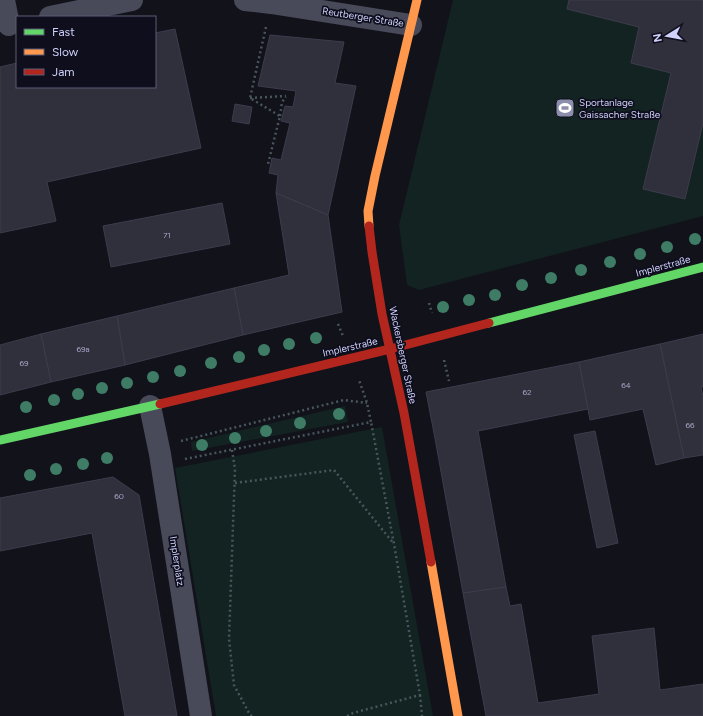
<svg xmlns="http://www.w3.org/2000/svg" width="703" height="716" font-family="Figtree,sans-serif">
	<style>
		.green { fill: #122321 }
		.building { fill: #302f3c; stroke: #3d3c4d }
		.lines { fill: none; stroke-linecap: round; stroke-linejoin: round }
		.path { stroke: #48565e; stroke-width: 2.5; stroke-dasharray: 2 3; stroke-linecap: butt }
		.street { stroke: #484959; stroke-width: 22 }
		.fast { stroke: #63d668; stroke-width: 9 }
		.slow { stroke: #ff974d; stroke-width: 9 }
		.jam { stroke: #b3261e; stroke-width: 9 }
		.tree { fill: #3f7c66 }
		.labels { text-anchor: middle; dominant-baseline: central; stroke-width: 3.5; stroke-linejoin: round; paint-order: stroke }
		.number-label { font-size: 8px; fill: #a7a8ca }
		.street-label { font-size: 10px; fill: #cfd1fa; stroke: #0e0e1d }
		.poi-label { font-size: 10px; fill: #cfd1fa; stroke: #0e0e1d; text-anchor: start }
	</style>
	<rect width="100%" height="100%" fill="#12121a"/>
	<!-- green -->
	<g class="green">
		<polygon points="453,0 703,0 703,216 419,290 407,285 399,225"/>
		<polygon points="345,406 348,422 192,451 191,442"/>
		<polygon points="382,427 433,716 216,716 175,468"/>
	</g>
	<!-- building -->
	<g class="building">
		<polygon points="569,0 703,0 703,123 685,199 643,189 671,73 631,63 639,27 567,9"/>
		<polygon points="175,29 201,148 47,182 56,221 0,233 0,67 17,63 17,87 155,87 155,33"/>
		<polygon points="270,35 344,42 335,83 356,86 328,215 276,193 278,175 269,173 272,158 281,160 290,123 281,121 285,106 293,107 296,91 258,86"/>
		<polygon points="235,104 252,107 249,124 232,121"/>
		<polygon points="276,193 328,215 342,312 243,335 234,288 289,275"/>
		<polygon points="222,203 230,244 111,267 103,226"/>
		<polygon points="234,288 243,335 125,365 117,316"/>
		<polygon points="117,316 125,365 51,382 41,334"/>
		<polygon points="41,334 51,382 0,395 0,345"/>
		<polygon points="703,334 703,387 701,387 703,396 703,455 684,458 660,344"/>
		<polygon points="660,344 684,458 656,465 643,409 590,420 579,362"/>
		<polygon points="579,362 588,409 478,431 506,587 463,593 434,433 426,392"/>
		<polygon points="595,431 618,543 597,548 574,435"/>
		<polygon points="113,477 139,495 177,716 125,716 92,533 0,551 0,498"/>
		<polygon points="506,587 510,606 521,604 538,703 599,694 592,636 654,628 660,690 703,684 703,716 486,716 463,593"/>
	</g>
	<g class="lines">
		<!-- path -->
		<g class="path">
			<polyline points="266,27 250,98 280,116 268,164"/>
			<polyline points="250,98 286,96"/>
			<polyline points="280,116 282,102 286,97"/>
			<polyline points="429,303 432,313"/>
			<polyline points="338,324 343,336"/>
			<polyline points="444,360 449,381"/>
			<polyline points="181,441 344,400 367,403"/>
			<polyline points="232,450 235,469 229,639 234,685 250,715 252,716"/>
			<polyline points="185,459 371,422 367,403 359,380"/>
			<polyline points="235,483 334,470 394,544"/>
			<polyline points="420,695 422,716"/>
			<polyline points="347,716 353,713 420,695 394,544 371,422"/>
		</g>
		<!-- street -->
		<g class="street">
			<polyline points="4,0 9,25"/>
			<polyline points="245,0 271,3 411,25"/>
			<polyline points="50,17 132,0"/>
			<polyline points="150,406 160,454 201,716"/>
		</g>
		<!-- fast -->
		<g class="fast">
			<polyline points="489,323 703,267"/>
			<polyline points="0,440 160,404"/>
		</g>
		<!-- slow -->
		<g class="slow">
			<polyline points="369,226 368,211 375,176 417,0"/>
			<polyline points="431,562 458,716"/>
		</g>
		<!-- jam -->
		<g class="jam">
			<polyline points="369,226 372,252 382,314 404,413 431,562"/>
			<polyline points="160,404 390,349 489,323"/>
		</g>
	</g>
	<!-- trees -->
	<g class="tree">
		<circle cx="695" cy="239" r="6"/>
		<circle cx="667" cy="247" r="6"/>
		<circle cx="640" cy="254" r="6"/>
		<circle cx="610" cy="262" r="6"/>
		<circle cx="581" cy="270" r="6"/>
		<circle cx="551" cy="278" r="6"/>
		<circle cx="522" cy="285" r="6"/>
		<circle cx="495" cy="295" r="6"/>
		<circle cx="469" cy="300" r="6"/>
		<circle cx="443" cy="307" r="6"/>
		<circle cx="316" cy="338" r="6"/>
		<circle cx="289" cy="344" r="6"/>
		<circle cx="264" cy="350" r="6"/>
		<circle cx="239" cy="357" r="6"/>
		<circle cx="211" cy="363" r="6"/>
		<circle cx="180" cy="371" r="6"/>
		<circle cx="153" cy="377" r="6"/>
		<circle cx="127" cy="383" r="6"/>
		<circle cx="102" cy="388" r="6"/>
		<circle cx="78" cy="394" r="6"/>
		<circle cx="54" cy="400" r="6"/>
		<circle cx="26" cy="407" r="6"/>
		<circle cx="339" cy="414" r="6"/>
		<circle cx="300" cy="423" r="6"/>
		<circle cx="266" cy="431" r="6"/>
		<circle cx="235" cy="438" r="6"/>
		<circle cx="202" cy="445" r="6"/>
		<circle cx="107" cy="458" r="6"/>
		<circle cx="83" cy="464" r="6"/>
		<circle cx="56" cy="469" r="6"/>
		<circle cx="30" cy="475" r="6"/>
	</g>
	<!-- icons -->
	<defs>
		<g id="stadium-square" transform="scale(1)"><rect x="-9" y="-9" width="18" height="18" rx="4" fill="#8d8eac" stroke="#0e0e1d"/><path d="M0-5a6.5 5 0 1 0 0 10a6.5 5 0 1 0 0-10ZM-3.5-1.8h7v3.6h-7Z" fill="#fff"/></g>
	</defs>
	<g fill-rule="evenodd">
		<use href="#stadium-square" x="565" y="108"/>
	</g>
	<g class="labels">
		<!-- number labels -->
		<g class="number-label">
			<text x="167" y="235">71</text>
			<text x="83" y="349">69a</text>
			<text x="24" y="363">69</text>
			<text x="626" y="385">64</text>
			<text x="527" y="392">62</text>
			<text x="690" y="425">66</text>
			<text x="119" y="496">60</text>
		</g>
		<!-- street labels -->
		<g class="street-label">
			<text transform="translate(363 17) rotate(9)">Reutberger Straße</text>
			<text transform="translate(663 266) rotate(-15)">Implerstraße</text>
			<text transform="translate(350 347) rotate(-13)">Implerstraße</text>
			<text transform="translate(403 355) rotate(78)">Wackersberger Straße</text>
			<text transform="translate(177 561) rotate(81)">Implerplatz</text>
		</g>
		<!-- poi labels -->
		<g class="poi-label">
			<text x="579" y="102">Sportanlage<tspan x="579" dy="12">Gaissacher Straße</tspan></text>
		</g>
	</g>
	<!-- legend -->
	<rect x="16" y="16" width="140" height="72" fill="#0e0e1d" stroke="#5b5c75"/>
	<rect x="24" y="29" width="20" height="6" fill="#63d668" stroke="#5b5c75"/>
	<text x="52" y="36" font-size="12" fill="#cfd1fa">Fast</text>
	<rect x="24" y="49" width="20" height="6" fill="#ff974d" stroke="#5b5c75"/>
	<text x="52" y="56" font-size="12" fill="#cfd1fa">Slow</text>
	<rect x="24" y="69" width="20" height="6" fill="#b3261e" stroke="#5b5c75"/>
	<text x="52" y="76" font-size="12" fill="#cfd1fa">Jam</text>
	<!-- north arrow -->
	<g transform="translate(667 36) rotate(259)" stroke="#0e0e1d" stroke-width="3" paint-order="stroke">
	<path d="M0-3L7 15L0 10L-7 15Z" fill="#cfd1fa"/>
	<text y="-6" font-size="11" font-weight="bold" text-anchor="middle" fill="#cfd1fa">N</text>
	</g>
</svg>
